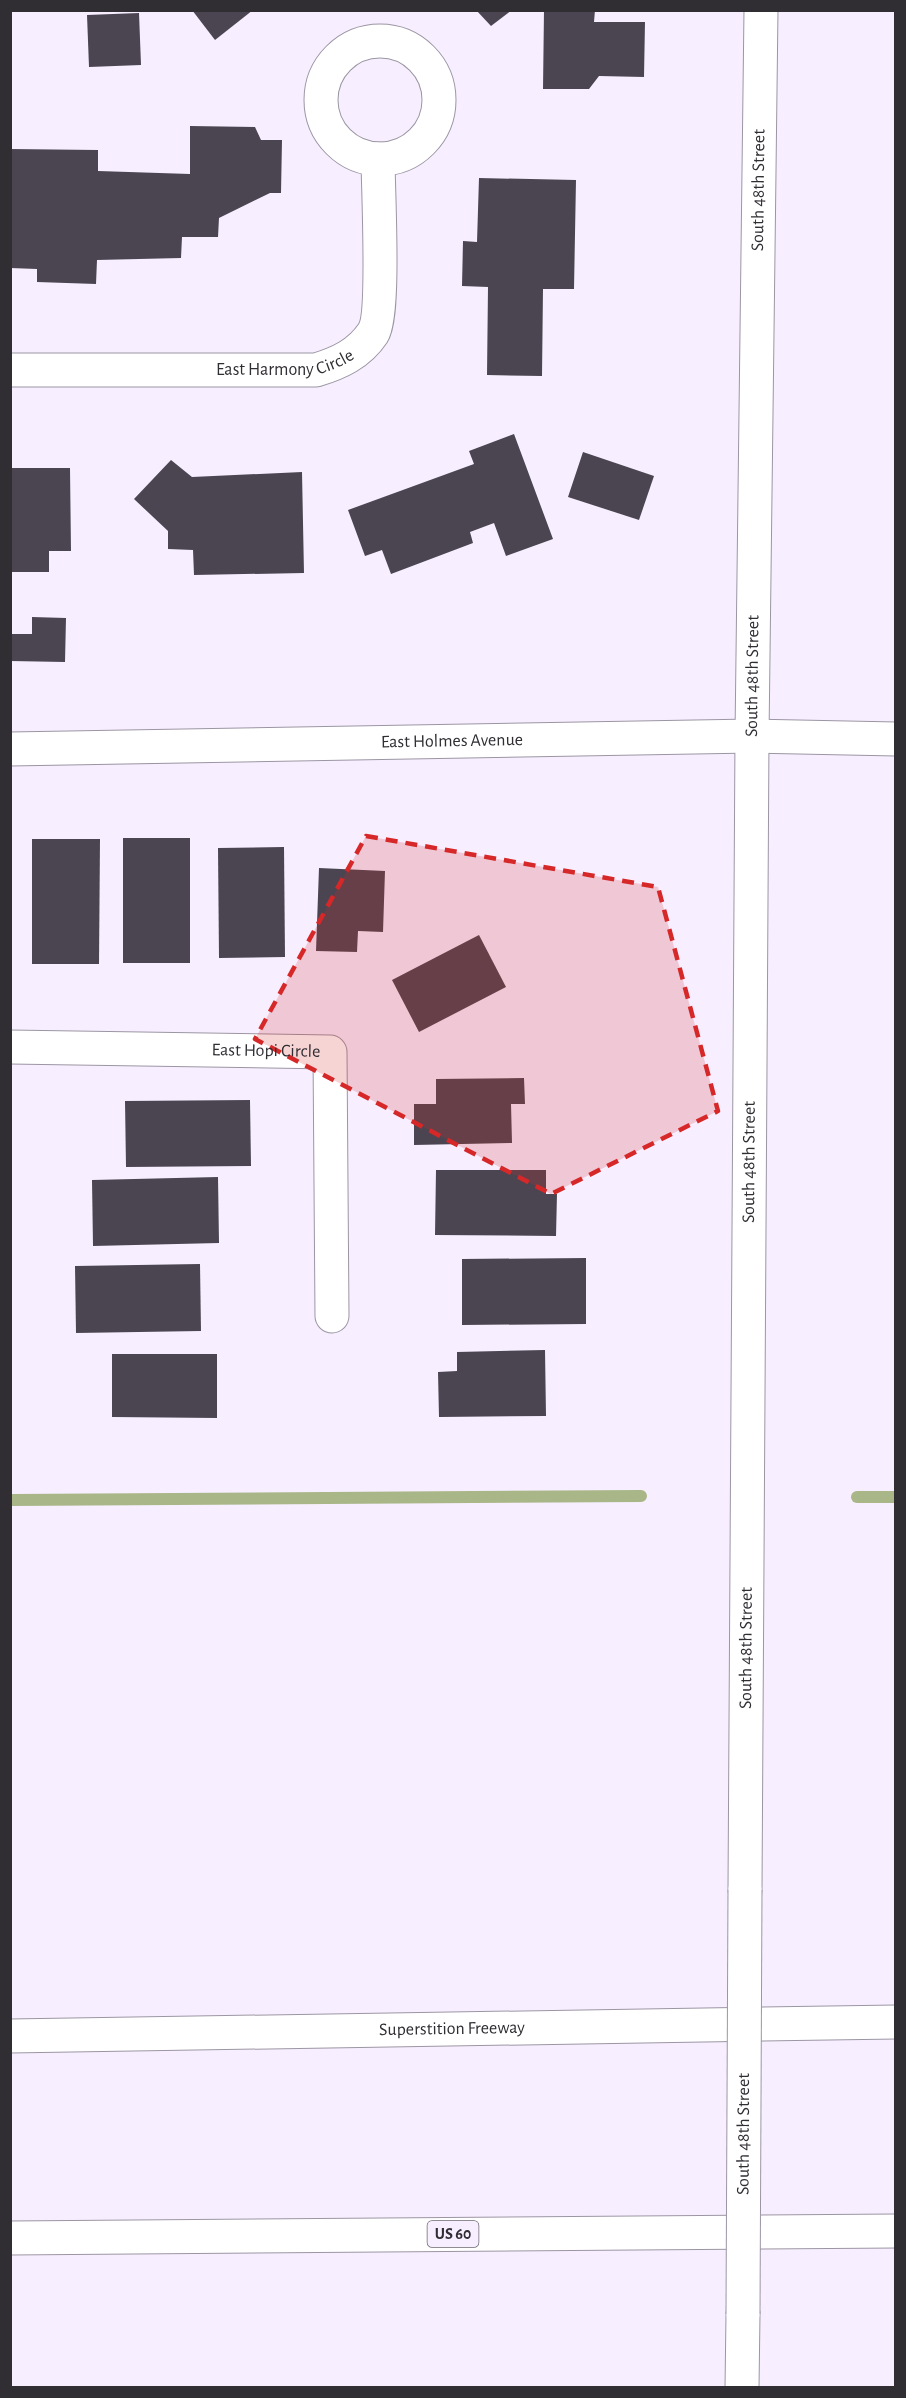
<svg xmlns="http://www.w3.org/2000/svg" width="906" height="2398" font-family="'Alegreya Sans',sans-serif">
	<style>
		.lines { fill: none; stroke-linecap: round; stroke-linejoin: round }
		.stream { stroke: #a9b688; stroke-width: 12 }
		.building { fill: #4b4551 }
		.minor-casing { stroke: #9c95a3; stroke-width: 35 }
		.tertiary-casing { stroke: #9c95a3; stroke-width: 35 }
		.motorway-casing { stroke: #9c95a3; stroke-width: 35 }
		.minor { stroke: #fff; stroke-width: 33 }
		.tertiary { stroke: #fff; stroke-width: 33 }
		.motorway { stroke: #fff; stroke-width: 33 }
		.tertiary-bridge-casing { stroke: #9c95a3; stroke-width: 35; stroke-linecap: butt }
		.tertiary-bridge { stroke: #fff; stroke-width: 33 }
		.marked { fill: #d62828; fill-opacity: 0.2; stroke: #d62828; stroke-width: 4.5; stroke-dasharray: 12 8; stroke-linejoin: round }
		.labels { text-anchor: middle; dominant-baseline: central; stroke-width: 6; stroke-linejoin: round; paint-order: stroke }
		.shield { fill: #f7efff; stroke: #6c6770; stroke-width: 1.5 }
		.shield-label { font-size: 16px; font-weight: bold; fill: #302d33 }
		.street-label { font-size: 18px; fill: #302d33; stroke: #f7efff }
	</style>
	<rect width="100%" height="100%" fill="#f7efff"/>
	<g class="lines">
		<!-- stream -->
		<g class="stream">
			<polyline points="857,1497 896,1497"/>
			<polyline points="10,1500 641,1496"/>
		</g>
	</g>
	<!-- building -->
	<g class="building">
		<polygon points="192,10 253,10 215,40"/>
		<polygon points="476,10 512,10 491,26"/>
		<polygon points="544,10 595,10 594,22 645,22 644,77 599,76 589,89 543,89"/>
		<polygon points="139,13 141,65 89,67 87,15"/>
		<polygon points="190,126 255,127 261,140 282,140 281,193 270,193 219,218 218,237 182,237 181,258 97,260 96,284 37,282 37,269 10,268 10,149 98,150 98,171 190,174"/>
		<polygon points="479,178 576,180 574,289 543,289 542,376 487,375 488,287 462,286 463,241 477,242"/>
		<polygon points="514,434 553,539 506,556 494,523 470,532 473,543 391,574 382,550 365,556 348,510 474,464 469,451"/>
		<polygon points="583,452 654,476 639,520 568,497"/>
		<polygon points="171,460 192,477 302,472 304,573 194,575 193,550 168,549 168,531 134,499"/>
		<polygon points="10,468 70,468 71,551 49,551 49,572 10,572"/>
		<polygon points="32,617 66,618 65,662 10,661 10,634 32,634"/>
		<rect x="123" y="838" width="67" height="125"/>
		<polygon points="32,839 100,839 99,964 32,964"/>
		<polygon points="284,847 285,957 219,958 218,848"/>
		<polygon points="319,868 385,871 383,932 358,931 357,952 316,951"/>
		<polygon points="479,935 506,987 419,1032 392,980"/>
		<polygon points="524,1078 525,1104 511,1104 512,1143 414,1145 414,1104 436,1104 436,1079"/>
		<polygon points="250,1100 251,1166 126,1167 125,1101"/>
		<polygon points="436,1170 546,1170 546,1194 557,1194 556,1236 435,1235"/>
		<polygon points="218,1177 219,1243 93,1246 92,1180"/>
		<polygon points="586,1258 586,1324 462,1325 462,1259"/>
		<polygon points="200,1264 201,1331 76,1333 75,1266"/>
		<polygon points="545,1350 546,1416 439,1417 438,1372 457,1371 457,1352"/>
		<polygon points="112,1354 217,1354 217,1418 112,1417"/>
	</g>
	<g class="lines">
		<!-- minor casing -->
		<g class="minor-casing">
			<g id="minor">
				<circle cx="380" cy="100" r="59"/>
				<path id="s1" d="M10,370h306c23,-7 43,-16 57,-37 12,-18 5,-145 5,-174"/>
				<path id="s2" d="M10,749l742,-13 144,3"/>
				<path id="s3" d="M10,1047l320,5 2,264"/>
			</g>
		</g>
		<!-- tertiary casing -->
		<g class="tertiary-casing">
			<g id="tertiary">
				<path id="s4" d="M745,1890l7,-1154 9,-726"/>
				<polyline points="742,2388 743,2314"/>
			</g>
		</g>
		<!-- motorway casing -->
		<g class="motorway-casing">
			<g id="motorway">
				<path id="s5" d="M10,2036l886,-14"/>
				<polyline points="10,2238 896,2231"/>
			</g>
		</g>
		<!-- minor -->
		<use href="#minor" class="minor"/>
		<!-- tertiary -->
		<use href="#tertiary" class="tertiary"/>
		<!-- motorway -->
		<use href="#motorway" class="motorway"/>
		<!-- tertiary-bridge casing -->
		<g class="tertiary-bridge-casing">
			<g id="tertiary-bridge">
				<path id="s6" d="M743,2314l2,-424"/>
			</g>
		</g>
		<!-- tertiary-bridge -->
		<use href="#tertiary-bridge" class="tertiary-bridge"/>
	</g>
	<!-- marked area -->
	<path class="marked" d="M366,836l292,51 60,224 -167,83 -296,-155z"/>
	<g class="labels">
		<!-- shield labels -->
		<rect class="shield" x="427.5" y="2221" width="51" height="26" rx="4.5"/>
		<g class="shield-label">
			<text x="453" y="2234">US 60</text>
		</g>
		<!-- street labels -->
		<g class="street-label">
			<text stroke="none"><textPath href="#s4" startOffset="1700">South 48th Street</textPath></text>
			<text stroke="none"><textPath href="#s1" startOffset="276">East Harmony Circle</textPath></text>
			<text stroke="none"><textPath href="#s4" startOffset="1214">South 48th Street</textPath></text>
			<text stroke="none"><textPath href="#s2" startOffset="442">East Holmes Avenue</textPath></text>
			<text stroke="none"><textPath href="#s3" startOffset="256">East Hopi Circle</textPath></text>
			<text stroke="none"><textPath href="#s4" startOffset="728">South 48th Street</textPath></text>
			<text stroke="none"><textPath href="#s4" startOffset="242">South 48th Street</textPath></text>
			<text stroke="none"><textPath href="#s5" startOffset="442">Superstition Freeway</textPath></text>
			<text stroke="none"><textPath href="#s6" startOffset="180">South 48th Street</textPath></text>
		</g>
	</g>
	<!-- border -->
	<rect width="906" height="2398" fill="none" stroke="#302d33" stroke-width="24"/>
</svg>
